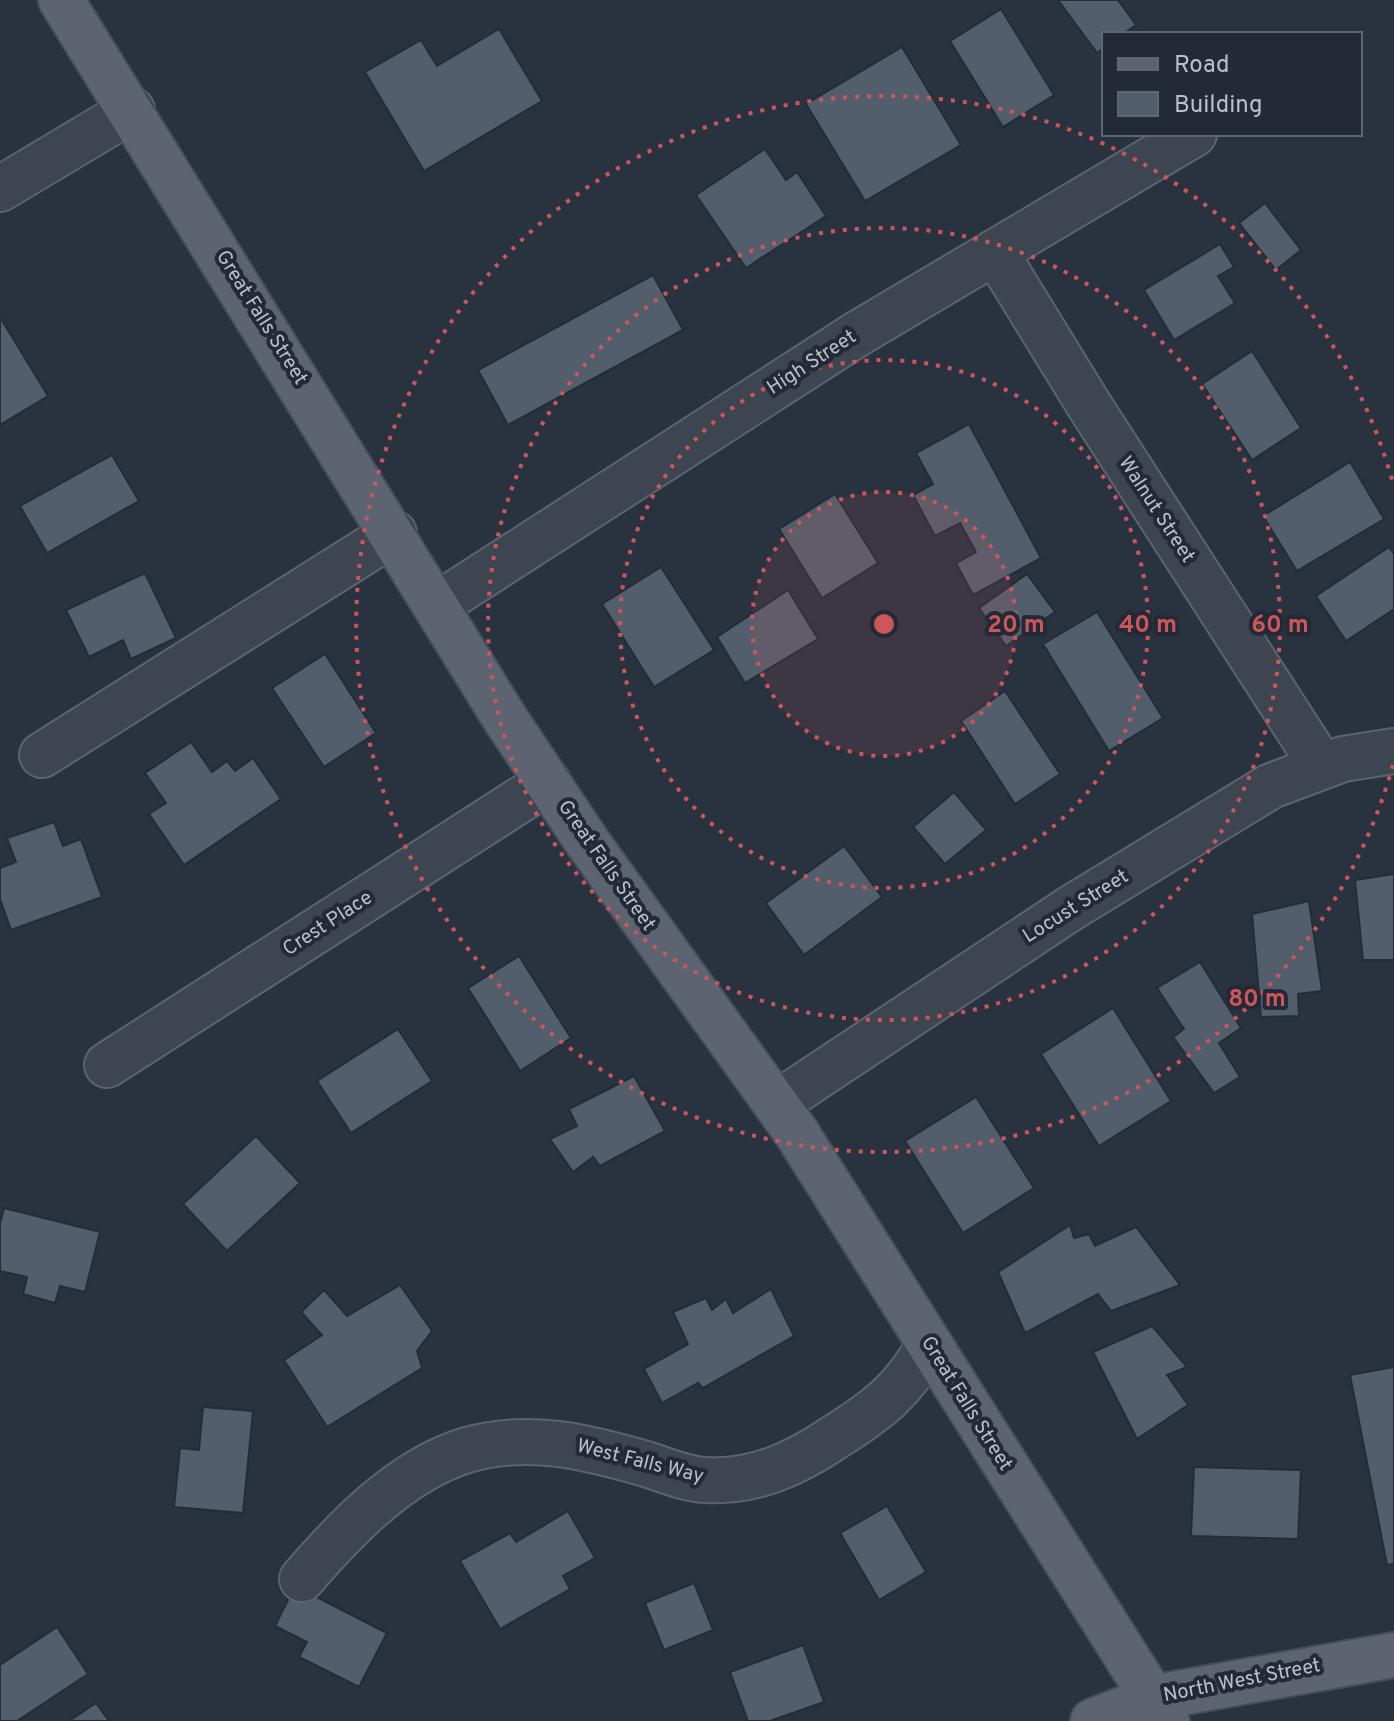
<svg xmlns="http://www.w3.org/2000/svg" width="1394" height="1721" font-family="Overpass,sans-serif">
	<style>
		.building { fill: #525e6b; stroke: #232c38; stroke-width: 2 }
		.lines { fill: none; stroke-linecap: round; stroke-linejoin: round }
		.minor-casing { stroke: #5b636e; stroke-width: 48 }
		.major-casing { stroke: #464e5a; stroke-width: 48 }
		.minor { stroke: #3d4550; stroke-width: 44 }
		.major { stroke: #5b6470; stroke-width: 44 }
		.ring { fill: none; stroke: #ce5659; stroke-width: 4; stroke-dasharray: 4 8 }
		.labels { text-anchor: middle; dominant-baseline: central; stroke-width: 8; stroke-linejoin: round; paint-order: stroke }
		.street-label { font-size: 20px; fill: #bac1cb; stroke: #212a36 }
		.centre { fill: #ce5659; stroke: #212a36; stroke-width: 4 }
		.ring-label { font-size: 24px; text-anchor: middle; font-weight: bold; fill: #ce5659; stroke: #212a36; stroke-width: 8; stroke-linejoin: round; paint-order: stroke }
	</style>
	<rect width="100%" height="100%" fill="#293340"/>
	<!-- building -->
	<g class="building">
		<polygon points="1058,0 1118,0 1136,25 1123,34 1104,34 1104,48 1097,53"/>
		<polygon points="1001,9 1054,95 1003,127 950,41"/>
		<polygon points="499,29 542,101 424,171 365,72 421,40 437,66"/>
		<polygon points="902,47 961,145 865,201 806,104"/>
		<polygon points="765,149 786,180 797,172 826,216 746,268 696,195"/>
		<polygon points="1265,203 1301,250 1276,270 1239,223"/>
		<polygon points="1220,244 1234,267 1218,276 1235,303 1174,340 1144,290"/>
		<polygon points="653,275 683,330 508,425 478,370"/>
		<polygon points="0,317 48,396 0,425"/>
		<polygon points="1252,351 1301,428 1252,460 1202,384"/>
		<polygon points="969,424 1041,558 973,595 956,563 976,552 960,523 935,536 913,495 933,484 916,453"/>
		<polygon points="112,455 139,501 47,553 20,506"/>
		<polygon points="1350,462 1384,519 1297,571 1263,516"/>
		<polygon points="835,494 878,563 822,598 779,529"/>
		<polygon points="1389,547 1394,554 1394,609 1346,641 1316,596"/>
		<polygon points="661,567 714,650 654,687 602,604"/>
		<polygon points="145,573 176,638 131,659 123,640 89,657 66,610"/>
		<polygon points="1027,574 1055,612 1006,646 979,608"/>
		<polygon points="788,590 818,639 745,683 717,637"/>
		<polygon points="1097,612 1163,718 1109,751 1043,644"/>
		<polygon points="325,654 376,733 324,767 272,688"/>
		<polygon points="1005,691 1060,774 1015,804 961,721"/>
		<polygon points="191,742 212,772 227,761 235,771 253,758 281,799 184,865 149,814 166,803 145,773"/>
		<polygon points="954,792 986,830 945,864 913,827"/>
		<polygon points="54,822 63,846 81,839 102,897 11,930 0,899 0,868 16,862 7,838"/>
		<polygon points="844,846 882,897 804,955 766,903"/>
		<polygon points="1394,874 1394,960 1363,960 1355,880"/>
		<polygon points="1309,901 1322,991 1298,994 1299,1016 1261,1017 1252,914"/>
		<polygon points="519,956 571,1038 520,1071 468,988"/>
		<polygon points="1200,962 1241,1028 1219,1043 1240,1077 1214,1093 1173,1037 1184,1029 1157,988"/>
		<polygon points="1113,1008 1171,1101 1099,1146 1041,1054"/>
		<polygon points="398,1029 432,1081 351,1133 317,1081"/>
		<polygon points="634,1076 665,1131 600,1166 593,1157 573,1172 550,1139 577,1126 569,1109"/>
		<polygon points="976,1097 1034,1188 963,1233 905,1141"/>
		<polygon points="256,1136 300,1183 227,1251 183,1204"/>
		<polygon points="4,1208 100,1232 85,1292 60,1286 55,1303 23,1294 27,1277 0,1271 0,1223"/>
		<polygon points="1070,1225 1074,1238 1089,1234 1095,1246 1136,1227 1180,1285 1111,1311 1098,1294 1025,1333 998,1272"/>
		<polygon points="400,1285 432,1331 417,1351 422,1368 327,1427 284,1360 322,1335 301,1312 324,1290 347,1316"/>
		<polygon points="771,1289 794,1336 703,1388 698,1383 662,1403 644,1369 688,1344 673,1312 706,1298 712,1310 726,1299 733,1313"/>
		<polygon points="1152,1326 1187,1367 1167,1375 1188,1405 1137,1439 1093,1352"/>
		<polygon points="1394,1367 1394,1564 1387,1565 1350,1375"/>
		<polygon points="203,1407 253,1411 243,1513 174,1507 180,1448 199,1450"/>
		<polygon points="1194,1467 1301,1470 1298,1539 1191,1536"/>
		<polygon points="887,1506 926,1572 879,1600 840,1533"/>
		<polygon points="568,1511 595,1558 563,1576 570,1589 500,1629 460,1561 510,1533 516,1542"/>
		<polygon points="694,1583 713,1630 664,1650 645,1603"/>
		<polygon points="295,1586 387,1633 359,1687 299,1657 307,1642 275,1626"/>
		<polygon points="57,1627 88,1674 17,1721 0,1721 0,1665"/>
		<polygon points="803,1645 824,1702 770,1721 748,1721 730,1672"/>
		<polygon points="96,1703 109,1721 69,1721"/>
	</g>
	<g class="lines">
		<!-- minor casing -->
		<g class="minor-casing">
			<g id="minor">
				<polyline points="0,189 132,110"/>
				<polyline points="995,252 1089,405 1321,765"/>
				<polyline points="437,605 857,334 1194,134"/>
				<polyline points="42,755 394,533"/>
				<polyline points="107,1065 548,782"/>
				<polyline points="776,1104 1071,908 1271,786 1343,759 1394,751"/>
				<path d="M302,1579c44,-51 99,-109 165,-129 62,-18 120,-3 179,14 19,6 40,15 59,16 49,3 90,-16 130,-43 43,-27 68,-46 94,-92"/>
			</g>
		</g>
		<!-- major casing -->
		<g class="major-casing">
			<g id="major">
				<polyline points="61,0 504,717 588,843 796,1132 1167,1721"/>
				<polyline points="1093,1721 1152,1698 1394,1655"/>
			</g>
		</g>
		<!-- minor -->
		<use href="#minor" class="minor"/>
		<!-- major -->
		<use href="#major" class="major"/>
	</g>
	<!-- distance rings -->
	<circle cx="884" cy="624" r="132" fill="#ce5659" fill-opacity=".12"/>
	<g class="ring">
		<circle cx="884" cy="624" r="132"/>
		<circle cx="884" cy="624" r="264"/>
		<circle cx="884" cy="624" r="396"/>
		<path d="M1393 765A528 528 0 1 1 1393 483"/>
	</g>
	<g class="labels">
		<!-- street labels -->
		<g class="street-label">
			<text transform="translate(261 318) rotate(58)">Great Falls Street</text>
			<text transform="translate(812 363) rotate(-33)">High Street</text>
			<text transform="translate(1156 510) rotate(57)">Walnut Street</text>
			<text transform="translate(606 866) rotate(55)">Great Falls Street</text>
			<text transform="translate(1076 907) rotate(-32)">Locust Street</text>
			<text transform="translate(328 924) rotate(-33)">Crest Place</text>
			<text transform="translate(966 1404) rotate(58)">Great Falls Street</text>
			<text transform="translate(640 1462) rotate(14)">West Falls Way</text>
			<text transform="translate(1242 1681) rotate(-11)">North West Street</text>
		</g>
	</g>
	<circle cx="884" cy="624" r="12" class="centre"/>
	<g class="ring-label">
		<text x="1016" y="632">20 m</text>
		<text x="1148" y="632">40 m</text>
		<text x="1280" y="632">60 m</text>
		<text x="1257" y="1006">80 m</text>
	</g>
	<!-- legend -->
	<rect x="1102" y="32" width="260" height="104" fill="#212a36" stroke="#5e6672" stroke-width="2"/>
	<rect x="1118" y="58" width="40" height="12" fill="#5b6470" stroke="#5e6672" stroke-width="2"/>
	<text x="1174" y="72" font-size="24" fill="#bac1cb">Road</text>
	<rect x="1118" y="92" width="40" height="24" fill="#525e6b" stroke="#5e6672" stroke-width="2"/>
	<text x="1174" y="112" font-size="24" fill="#bac1cb">Building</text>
</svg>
